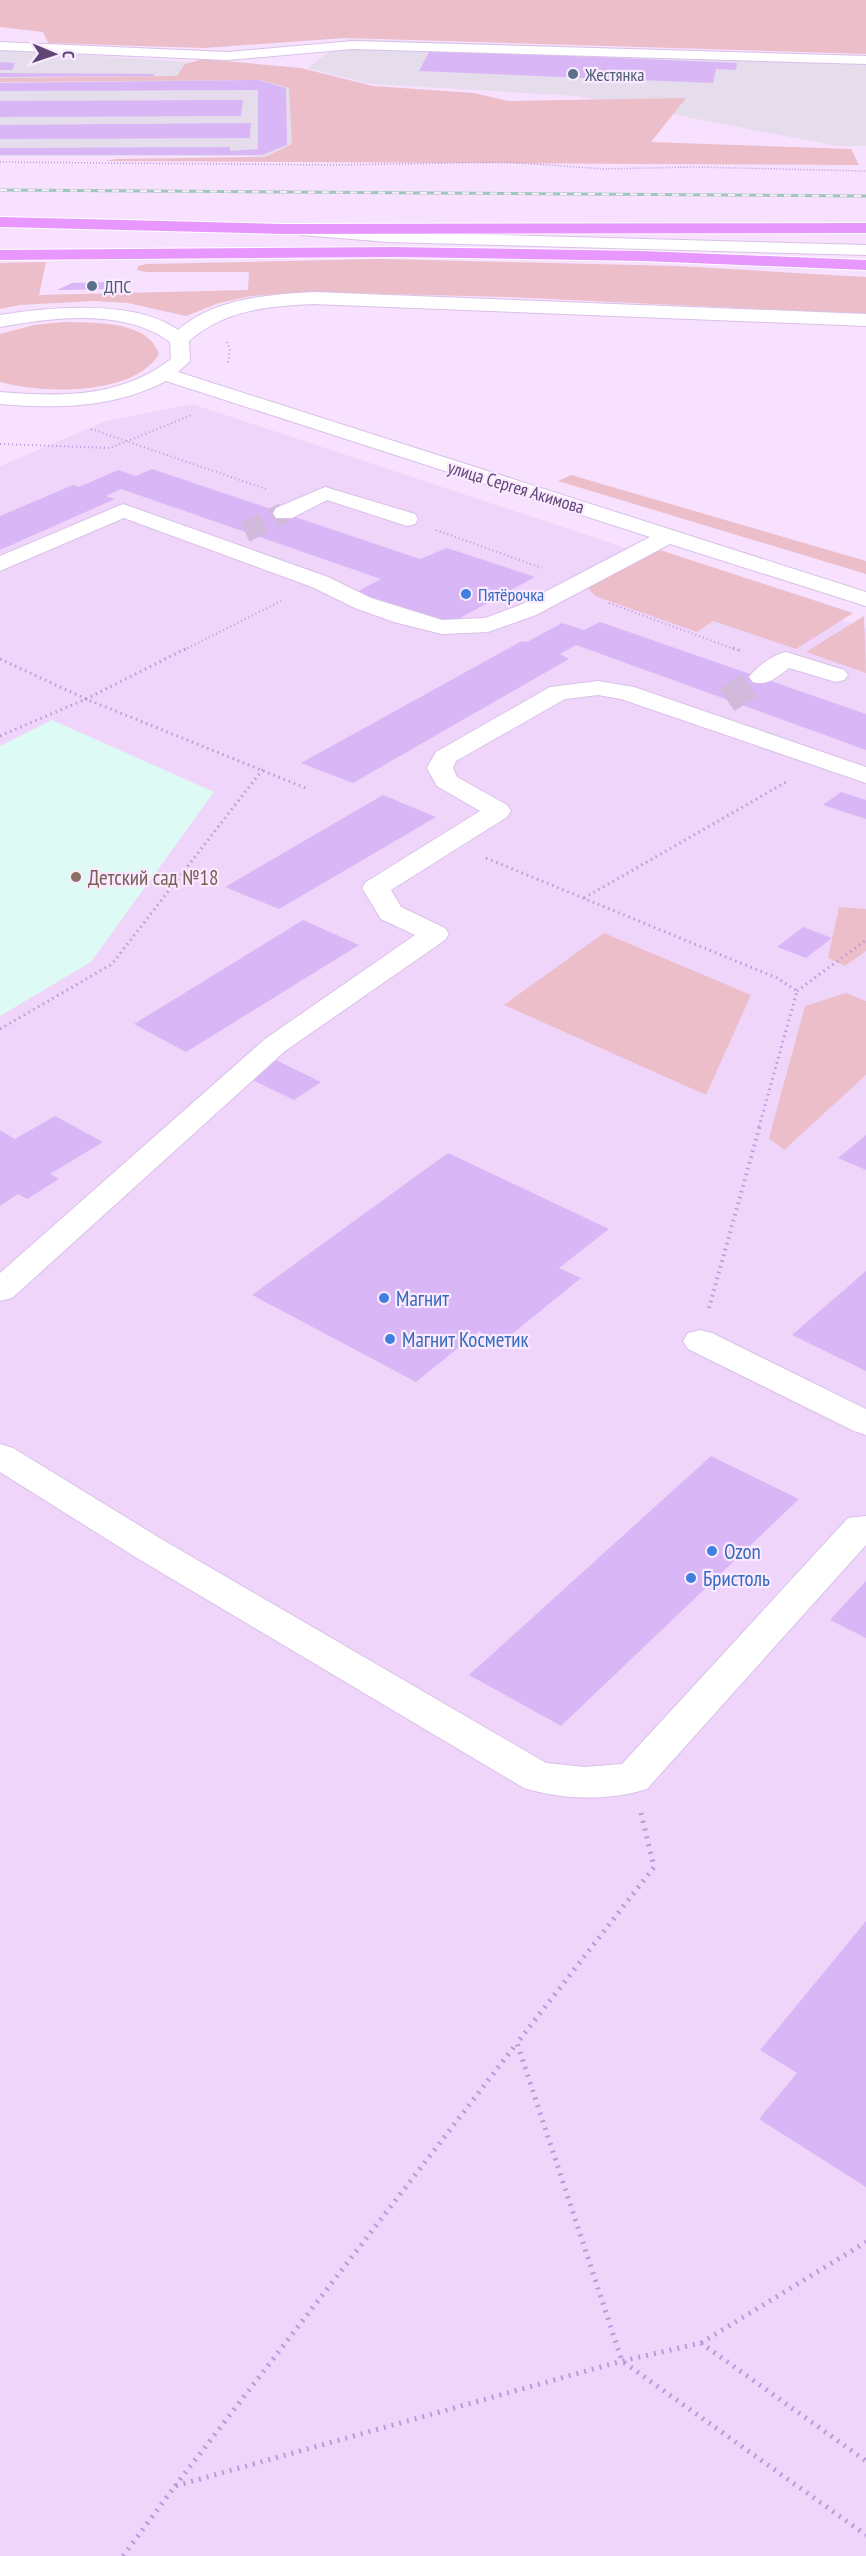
<svg xmlns="http://www.w3.org/2000/svg" width="866" height="2556" font-family="'PT Sans Narrow',sans-serif">
	<style>
		.residential { fill: #f0d5fb }
		.industrial { fill: #e6ddec }
		.education { fill: #defaf4 }
		.green { fill: #ecbeca }
		.building { fill: #d9b6f5 }
		.lines { fill: none; stroke-linecap: round; stroke-linejoin: round }
		.minor-tunnel-far1 { stroke: #d1badc; stroke-width: 21; stroke-dasharray: 21 10; stroke-linecap: butt }
		.minor-tunnel { stroke: #d1badc; stroke-width: 27; stroke-dasharray: 27 14; stroke-linecap: butt }
		.minor-casing { stroke: #d9c1e8; stroke-width: 2 }
		.major-casing { stroke: #fff; stroke-width: 2 }
		.path-far4 { stroke: #bd99da; stroke-width: 1.5; stroke-dasharray: 1 2; stroke-linecap: butt }
		.path-far3 { stroke: #bd99da; stroke-width: 2; stroke-dasharray: 1 3; stroke-linecap: butt }
		.path-far2 { stroke: #bd99da; stroke-width: 3; stroke-dasharray: 1.5 4; stroke-linecap: butt }
		.path-far1 { stroke: #bd99da; stroke-width: 4; stroke-dasharray: 1.5 4.5; stroke-linecap: butt }
		.path { stroke: #bd99da; stroke-width: 5; stroke-dasharray: 2 6; stroke-linecap: butt }
		.minor { fill: #fff; fill-rule: evenodd }
		.major { fill: #e897ff; fill-rule: evenodd }
		.rail-casing { stroke: #9fc8bb; stroke-width: 3 }
		.rail { stroke: #fae9ff; stroke-width: 2; stroke-dasharray: 7; stroke-linecap: butt }
		.service-dot { fill: #5c6f8a; stroke: #fae9ff; stroke-width: 2 }
		.shop-dot { fill: #3f7fe0; stroke: #fae9ff; stroke-width: 2 }
		.education-dot { fill: #8d6e63; stroke: #fae9ff; stroke-width: 2 }
		.labels { text-anchor: middle; dominant-baseline: central; stroke-width: 4.5; stroke-linejoin: round; paint-order: stroke }
		.far-service-label { font-size: 18px; fill: #4e5e75; stroke: #fae9ff; text-anchor: start }
		.far-street-label { font-size: 18px; fill: #5f4677; stroke: #fae9ff }
		.far-shop-label { font-size: 18px; fill: #366cbe; stroke: #fae9ff; text-anchor: start }
		.education-label { font-size: 21px; fill: #785e54; stroke: #fae9ff; text-anchor: start }
		.shop-label { font-size: 21px; fill: #366cbe; stroke: #fae9ff; text-anchor: start }
	</style>
	<rect width="100%" height="100%" fill="#f7e1fe"/>
	<!-- residential -->
	<polygon class="residential" points="192,404 866,628 866,2556 0,2556 0,466 106,421"/>
	<!-- industrial -->
	<g class="industrial">
		<polygon points="347,39 866,56 866,146 837,146 578,96 372,84 307,68"/>
		<polygon points="0,49 288,69 316,142 254,161 253,156 0,156"/>
	</g>
	<!-- education -->
	<polygon class="education" points="52,720 214,792 91,962 0,1016 0,746"/>
	<!-- green -->
	<g class="green">
		<polygon points="0,0 866,0 866,54 345,38 204,48 48,43 43,32 0,27"/>
		<polygon points="203,59 301,68 373,86 474,93 508,101 686,98 651,142 851,149 859,165 105,161 115,159 265,157 292,144 289,88 261,80 0,82 0,78 177,76 185,64"/>
		<polygon points="379,259 677,266 866,277 866,314 506,297 310,292 251,296 219,303 186,316 128,303 93,301 20,305 0,309 0,263 46,262 39,295 248,290 249,272 145,272 137,270 138,266 147,264"/>
		<path d="M64,322c30,1 84,-2 95,32 -25,42 -116,40 -159,28v-48l34,-9z"/>
		<polygon points="571,475 866,561 866,574 558,481"/>
		<polygon points="654,548 853,613 796,649 713,621 697,632 595,596 589,589 591,582"/>
		<polygon points="864,616 866,673 806,652"/>
		<polygon points="839,907 866,909 866,951 845,966 828,958"/>
		<polygon points="604,933 751,995 706,1095 504,1005"/>
		<polygon points="846,993 866,1001 866,1075 784,1150 769,1138 805,1006"/>
	</g>
	<!-- building -->
	<g class="building">
		<polygon points="430,50 737,63 736,70 716,69 713,83 419,71"/>
		<polygon points="0,62 15,63 12,70 0,70"/>
		<polygon points="0,73 154,74 154,76 0,77"/>
		<polygon points="259,80 286,88 287,145 262,155 0,155 0,148 230,147 230,151 258,149 258,90 0,91 0,83"/>
		<polygon points="243,100 241,116 0,117 0,101"/>
		<polygon points="251,123 250,138 0,139 0,125"/>
		<polygon points="107,282 121,282 121,289 57,290 72,283"/>
		<polygon points="152,469 420,559 447,548 535,577 449,624 357,592 381,579 121,489 106,496 115,499 0,550 0,516 73,485 79,487 118,470 136,476"/>
		<polygon points="600,622 866,714 866,750 576,645 560,654 569,659 353,783 301,763 522,641 527,642 562,623 584,630"/>
		<polygon points="841,792 866,800 866,819 823,805"/>
		<polygon points="383,795 436,817 279,909 225,887"/>
		<polygon points="303,920 359,945 186,1052 134,1024"/>
		<polygon points="803,927 832,938 806,958 777,947"/>
		<polygon points="276,1060 321,1082 294,1100 248,1078"/>
		<polygon points="55,1116 103,1142 50,1174 59,1179 27,1199 18,1194 0,1206 0,1130 15,1139"/>
		<polygon points="866,1135 866,1170 838,1158"/>
		<polygon points="448,1153 609,1229 559,1268 581,1278 501,1343 479,1331 416,1382 252,1295"/>
		<polygon points="866,1271 866,1371 792,1335"/>
		<polygon points="711,1456 799,1499 561,1726 469,1675"/>
		<polygon points="866,1581 866,1638 830,1620"/>
		<polygon points="866,1921 866,2187 759,2119 797,2073 760,2050"/>
	</g>
	<g class="lines">
		<!-- minor-tunnel-far1 -->
		<polyline class="minor-tunnel-far1" points="245,532 284,513"/>
		<!-- minor-tunnel -->
		<polyline class="minor-tunnel" points="727,700 761,677"/>
		<!-- minor casing -->
		<g class="minor-casing">
			<g id="minor">
				<polygon points="353,41 866,56 866,64 353,49 227,60 0,50 0,42 227,52"/>
				<polygon points="307,226 389,232 866,245 866,255 389,242 301,235 298,231"/>
				<path d="M313,292l553,22v12l-553,-22c-45,2 -89,6 -124,37l1,20 -12,11 688,220v14l-196,-62 -134,71 -48,17 -46,2 -48,-12 -39,-14 -43,-21 -188,-69 -124,53v-15l123,-52 205,73 43,21 71,22 43,-2 35,-13 130,-68 -484,-156c-52,27 -109,28 -166,23v-12c61,5 121,6 171,-33l-1,-17c-45,-34 -118,-25 -170,-15v-12c49,-8 136,-16 178,15 37,-32 88,-35 135,-38z"/>
				<polygon points="325,487 415,514 418,519 415,524 407,526 327,500 292,518 276,518 273,513 276,508"/>
				<path d="M786,652l58,18 4,5 -4,5 -8,2 -47,-14c-12,9 -21,18 -36,14l-4,-5c8,-11 24,-22 37,-25z"/>
				<polygon points="598,681 634,687 866,767 866,783 621,699 598,695 565,699 456,761 453,768 457,777 507,805 511,811 507,817 391,890 401,907 445,928 449,934 445,940 285,1051 12,1298 0,1301 0,1273 265,1039 415,935 381,919 362,888 366,882 480,811 437,786 427,768 436,752 550,687"/>
				<polygon points="700,1330 712,1333 866,1409 866,1435 854,1431 688,1349 683,1341 688,1333"/>
				<path d="M0,1444l13,4 150,92 383,223 39,4 37,-3 226,-246 18,-2v29l-219,244c-38,12 -85,11 -123,-1l-387,-230 -137,-86z"/>
			</g>
		</g>
		<!-- major casing -->
		<g class="major-casing">
			<g id="major">
				<polygon points="0,217 282,224 866,223 866,233 282,234 0,227"/>
				<polygon points="393,247 643,251 866,260 866,270 643,261 393,257 0,260 0,250"/>
			</g>
		</g>
		<!-- path-far4 -->
		<polyline class="path-far4" points="0,162 333,165 507,162 604,169 694,167 866,171"/>
		<!-- path-far3 -->
		<g class="path-far3">
			<polyline points="227,342 230,349 228,364"/>
			<polyline points="91,429 266,489"/>
			<polyline points="0,444 110,448 192,415"/>
			<polyline points="436,530 542,568"/>
			<polyline points="609,603 737,650"/>
			<polyline points="184,650 281,601"/>
		</g>
		<!-- path-far2 -->
		<g class="path-far2">
			<polyline points="733,648 741,651"/>
			<polyline points="0,659 86,699 308,789"/>
			<polyline points="0,736 86,699 187,648"/>
			<polyline points="486,858 777,978 797,991 759,1127"/>
			<polyline points="584,898 788,781"/>
			<polyline points="797,991 866,940"/>
			<polyline points="0,1029 112,964 263,769"/>
		</g>
		<!-- path-far1 -->
		<polyline class="path-far1" points="709,1308 760,1125"/>
		<!-- path -->
		<g class="path">
			<polyline points="641,1813 654,1867 517,2043 622,2361 866,2535"/>
			<polyline points="701,2343 866,2242"/>
			<polyline points="175,2486 517,2043"/>
			<polyline points="123,2556 175,2486 622,2361 701,2343 866,2461"/>
		</g>
		<!-- minor -->
		<use href="#minor" class="minor"/>
		<!-- major -->
		<use href="#major" class="major"/>
		<!-- rail casing -->
		<g class="rail-casing">
			<polyline id="rail" points="0,190 866,196"/>
		</g>
		<!-- rail -->
		<use href="#rail" class="rail"/>
	</g>
	<!-- markers -->
	<g class="service-dot">
		<circle cx="573" cy="74" r="6"/>
		<circle cx="92" cy="286" r="6"/>
	</g>
	<g class="shop-dot">
		<circle cx="466" cy="594" r="6"/>
		<circle cx="384" cy="1298" r="6"/>
		<circle cx="390" cy="1339" r="6"/>
		<circle cx="712" cy="1551" r="6"/>
		<circle cx="691" cy="1578" r="6"/>
	</g>
	<circle class="education-dot" cx="76" cy="877" r="6"/>
	<g class="labels">
		<!-- far-service labels -->
		<g class="far-service-label">
			<text x="585" y="74">Жестянка</text>
			<text x="104" y="286">ДПС</text>
		</g>
		<!-- far-street labels -->
		<g class="far-street-label">
			<text transform="translate(516 487) rotate(17)">улица Сергея Акимова</text>
		</g>
		<!-- far-shop labels -->
		<g class="far-shop-label">
			<text x="478" y="594">Пятёрочка</text>
		</g>
		<!-- education labels -->
		<g class="education-label">
			<text x="88" y="877">Детский сад №18</text>
		</g>
		<!-- shop labels -->
		<g class="shop-label">
			<text x="396" y="1298">Магнит</text>
			<text x="402" y="1339">Магнит Косметик</text>
			<text x="724" y="1551">Ozon</text>
			<text x="703" y="1578">Бристоль</text>
		</g>
	</g>
	<!-- north arrow -->
	<g transform="translate(54 54) rotate(92)" stroke="#fae9ff" stroke-width="4.5" paint-order="stroke">
	<path d="M0-4.5L10 22L0 15L-10 22Z" fill="#5f4677"/>
	<text y="-9" font-size="16" font-weight="bold" text-anchor="middle" fill="#5f4677">С</text>
	</g>
</svg>
